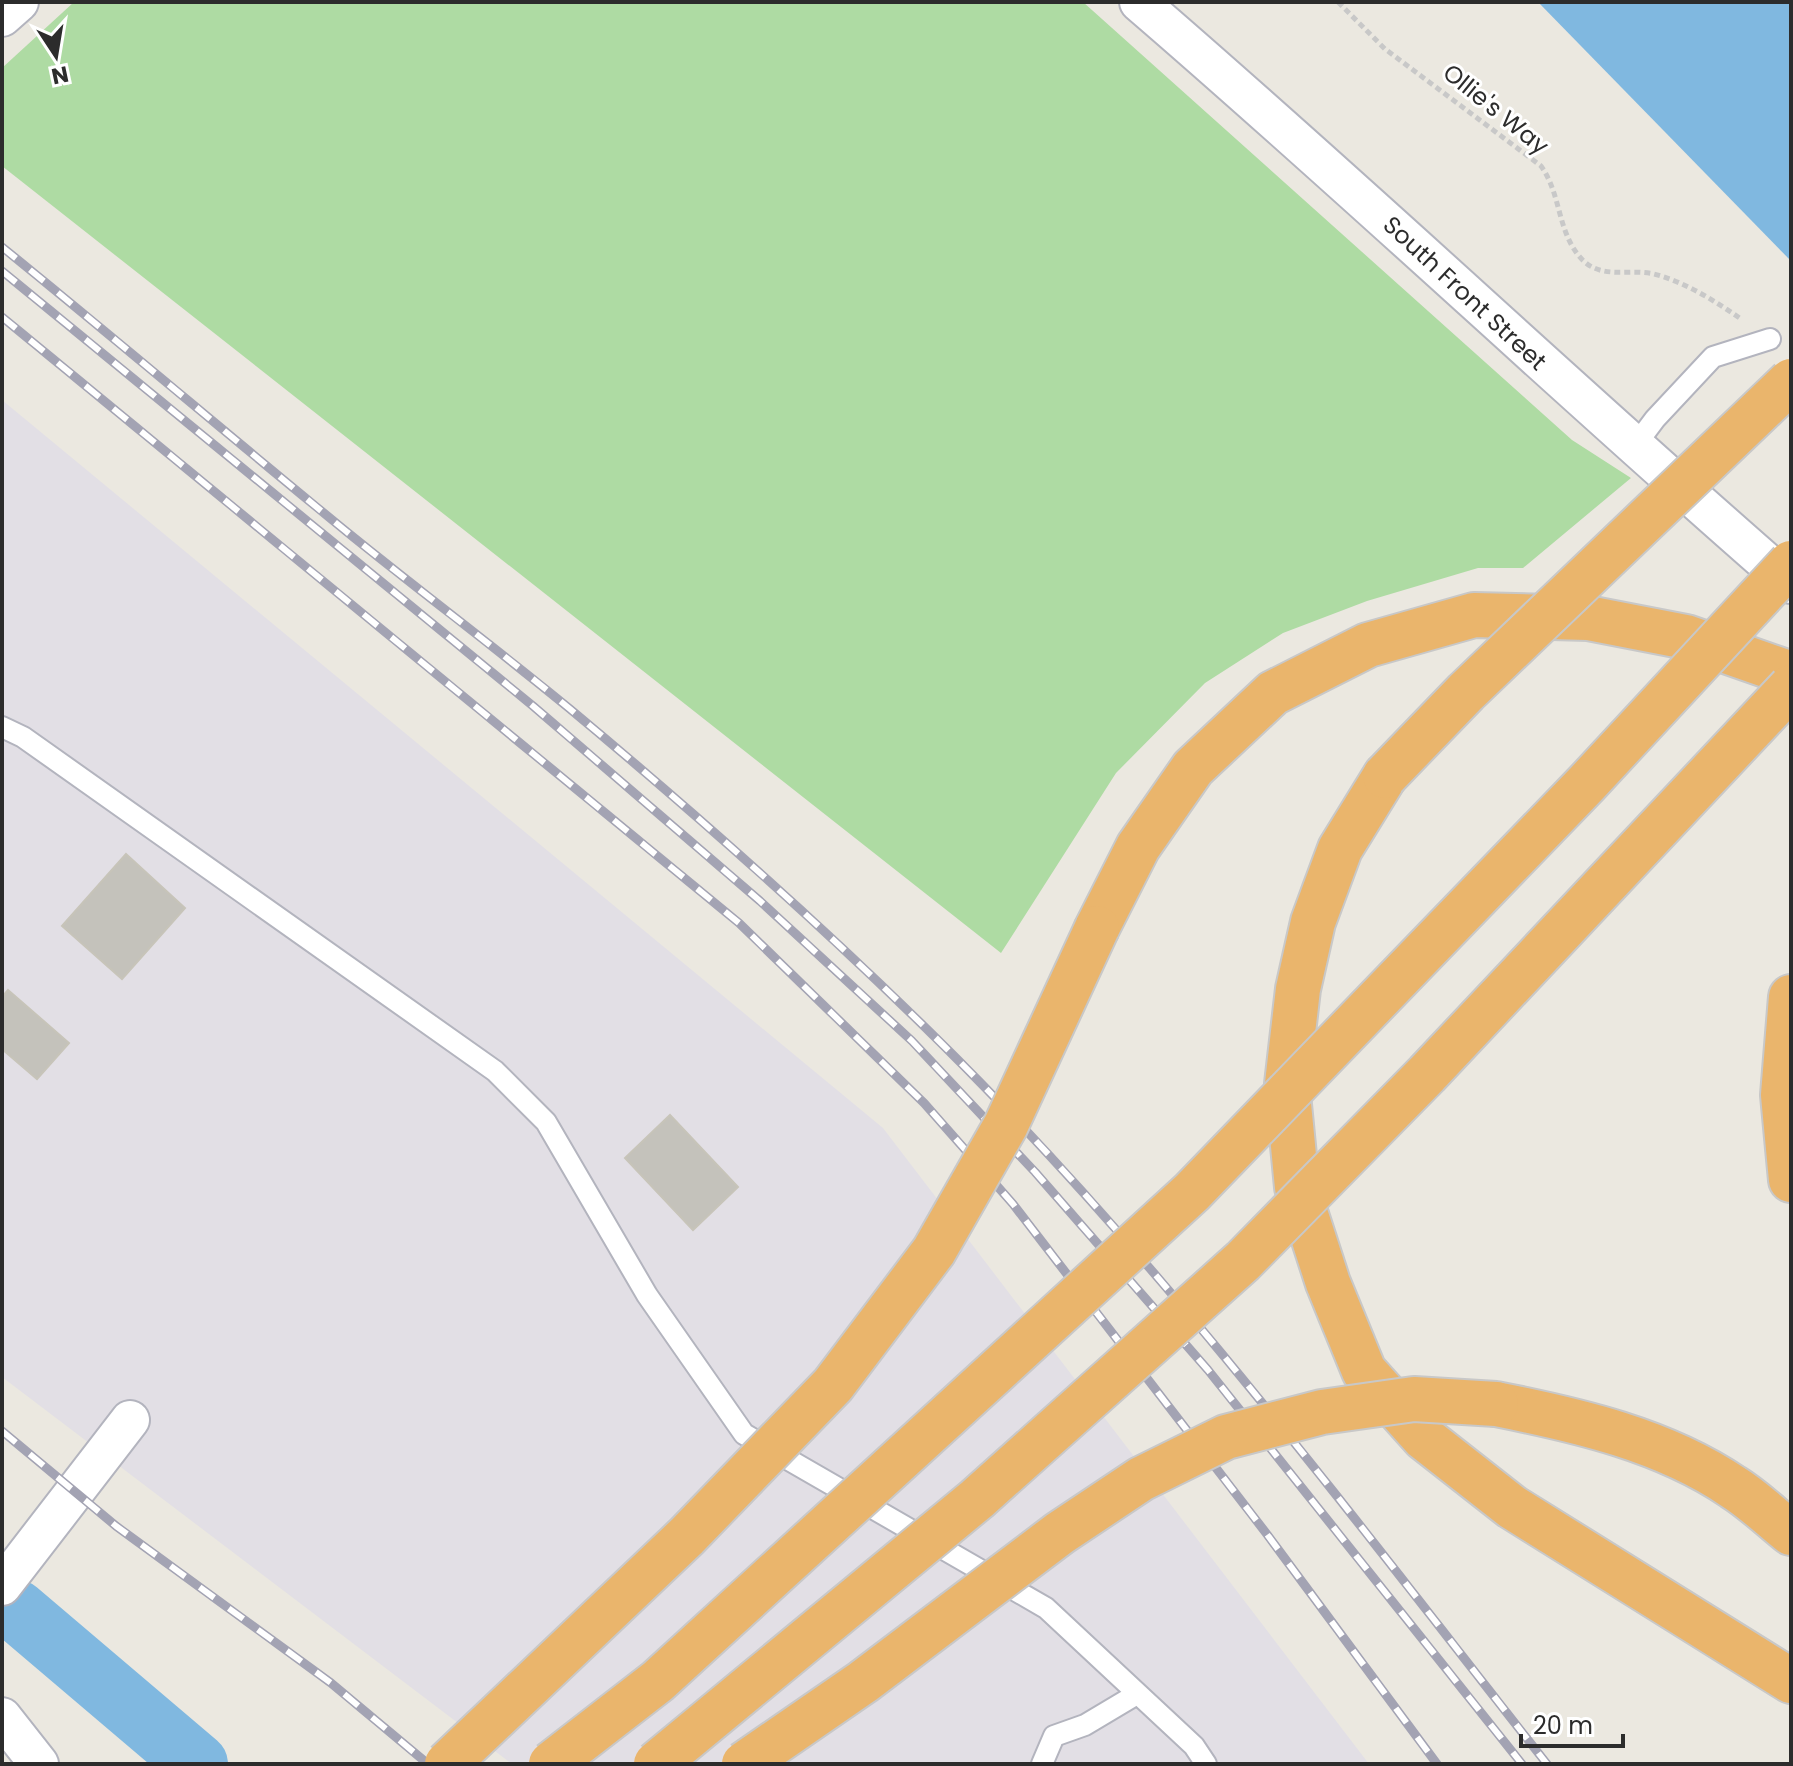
<svg xmlns="http://www.w3.org/2000/svg" width="1793" height="1766" font-family="Poppins,sans-serif">
	<style>
		.industrial { fill: #e2dfe5 }
		.green { fill: #aedba3 }
		.water { fill: #80b8e0 }
		.lines { fill: none; stroke-linecap: round; stroke-linejoin: round }
		.river { stroke: #80b8e0; stroke-width: 62 }
		.building { fill: #c4c2bb; stroke: #c7c4b9; stroke-width: 2 }
		.lane-casing { stroke: #b3b4be; stroke-width: 24 }
		.street-casing { stroke: #b3b4be; stroke-width: 42 }
		.highway-casing { stroke: #c8c8c8; stroke-width: 48 }
		.path { stroke: #c8c8c8; stroke-width: 5; stroke-dasharray: 6 4; stroke-linecap: butt }
		.lane { stroke: #fff; stroke-width: 20 }
		.street { stroke: #fff; stroke-width: 38 }
		.highway { stroke: #eab56c; stroke-width: 44 }
		.rail-casing { stroke: #a3a3b3; stroke-width: 9 }
		.rail { stroke: #fff; stroke-width: 6; stroke-dasharray: 18; stroke-linecap: butt }
		.highway-bridge-casing { stroke: #c8c8c8; stroke-width: 48; stroke-linecap: butt }
		.highway-bridge { stroke: #eab56c; stroke-width: 44 }
		.labels { text-anchor: middle; dominant-baseline: central; stroke-width: 6; stroke-linejoin: round; paint-order: stroke }
		.street-label { font-size: 24px; fill: #2c2c2c; stroke: #fff }
	</style>
	<rect width="100%" height="100%" fill="#ebe8e0"/>
	<!-- industrial -->
	<polygon class="industrial" points="2,400 883,1128 1369,1764 512,1764 2,1377"/>
	<!-- green -->
	<polygon class="green" points="74,2 1083,2 1572,440 1631,478 1523,568 1478,568 1367,601 1283,633 1205,683 1116,773 1001,953 2,166 2,68"/>
	<!-- water -->
	<polygon class="water" points="1538,2 1791,2 1791,261"/>
	<g class="lines">
		<!-- river -->
		<polyline class="river" points="17,1611 197,1764"/>
	</g>
	<!-- building -->
	<g class="building">
		<polygon points="126,854 185,908 122,979 62,926"/>
		<polygon points="8,990 69,1043 37,1079 2,1049 2,997"/>
		<polygon points="670,1115 738,1187 693,1230 625,1158"/>
	</g>
	<g class="lines">
		<!-- lane casing -->
		<g class="lane-casing">
			<g id="lane">
				<polyline points="1634,447 1655,419 1713,357 1770,339"/>
				<polyline points="2,727 23,737 495,1071 546,1122 647,1295 744,1434 1046,1608 1194,1746 1206,1764"/>
				<polyline points="1042,1764 1054,1736 1085,1725 1137,1694"/>
			</g>
		</g>
		<!-- street casing -->
		<g class="street-casing">
			<g id="street">
				<path d="M1139,2c221,190 432,391 652,582"/>
				<polyline points="2,17 19,2"/>
				<polyline points="2,1586 130,1420"/>
				<polyline points="2,1717 39,1764"/>
			</g>
		</g>
		<!-- highway casing -->
		<g class="highway-casing">
			<g id="highway">
				<polyline points="1385,776 1340,849 1313,922 1298,989 1287,1084 1297,1187 1328,1283 1364,1371 1424,1438 1512,1507 1791,1681"/>
				<polyline points="1097,928 1138,847 1193,768 1273,693 1368,645 1474,615 1588,618 1686,637 1783,671 1791,679"/>
				<polyline points="1791,997 1783,1095 1791,1180"/>
				<path d="M1496,1404c81,16 168,36 237,83 21,13 39,31 58,46"/>
			</g>
		</g>
		<!-- path -->
		<path class="path" d="M1338,2l47,47 156,117c20,28 16,63 38,90 20,25 48,12 75,18 31,8 61,27 87,45"/>
		<!-- lane -->
		<use href="#lane" class="lane"/>
		<!-- street -->
		<use href="#street" class="street"/>
		<!-- highway -->
		<use href="#highway" class="highway"/>
		<!-- rail casing -->
		<g class="rail-casing">
			<g id="rail">
				<path d="M2,247c116,94 230,191 345,285 74,60 150,117 223,177 126,105 257,221 373,336 222,220 411,474 604,719"/>
				<polyline points="2,271 533,706 760,901 912,1041 1035,1172 1208,1370 1522,1764"/>
				<polyline points="2,317 739,923 924,1103 1013,1204 1266,1533 1437,1764"/>
				<polyline points="2,1431 116,1526 331,1683 428,1764"/>
			</g>
		</g>
		<!-- rail -->
		<use href="#rail" class="rail"/>
		<!-- highway-bridge casing -->
		<g class="highway-bridge-casing">
			<g id="highway-bridge">
				<polyline points="1385,776 1466,692 1791,381"/>
				<polyline points="447,1764 687,1536 833,1385 934,1251 1006,1125 1097,928"/>
				<polyline points="551,1764 658,1681 1192,1192 1587,783 1791,563"/>
				<polyline points="656,1764 977,1499 1243,1261 1427,1074 1791,687"/>
				<polyline points="744,1764 863,1682 1060,1533 1141,1479 1226,1437 1322,1412 1414,1399 1496,1404"/>
			</g>
		</g>
		<!-- highway-bridge -->
		<use href="#highway-bridge" class="highway-bridge"/>
	</g>
	<g class="labels">
		<!-- street labels -->
		<g class="street-label">
			<text transform="translate(1496 109) rotate(39)">Ollie's Way</text>
			<text transform="translate(1465 293) rotate(43)">South Front Street</text>
		</g>
	</g>
	<!-- border -->
	<rect width="1793" height="1766" fill="none" stroke="#2c2c2c" stroke-width="8"/>
	<!-- north arrow -->
	<g transform="translate(56 56) rotate(168)" stroke="#ffffff" stroke-width="6" paint-order="stroke">
	<path d="M0-6L14 30L0 20L-14 30Z" fill="#2c2c2c"/>
	<text y="-12" font-size="22" font-weight="bold" text-anchor="middle" fill="#2c2c2c">N</text>
	</g>
	<!-- scale -->
	<path d="M1521 1734v12h102v-12" fill="none" stroke="#2c2c2c" stroke-width="4"/>
	<text x="1533" y="1734" font-size="24" fill="#2c2c2c" stroke="#ffffff" stroke-width="6" paint-order="stroke">20 m</text>
</svg>
